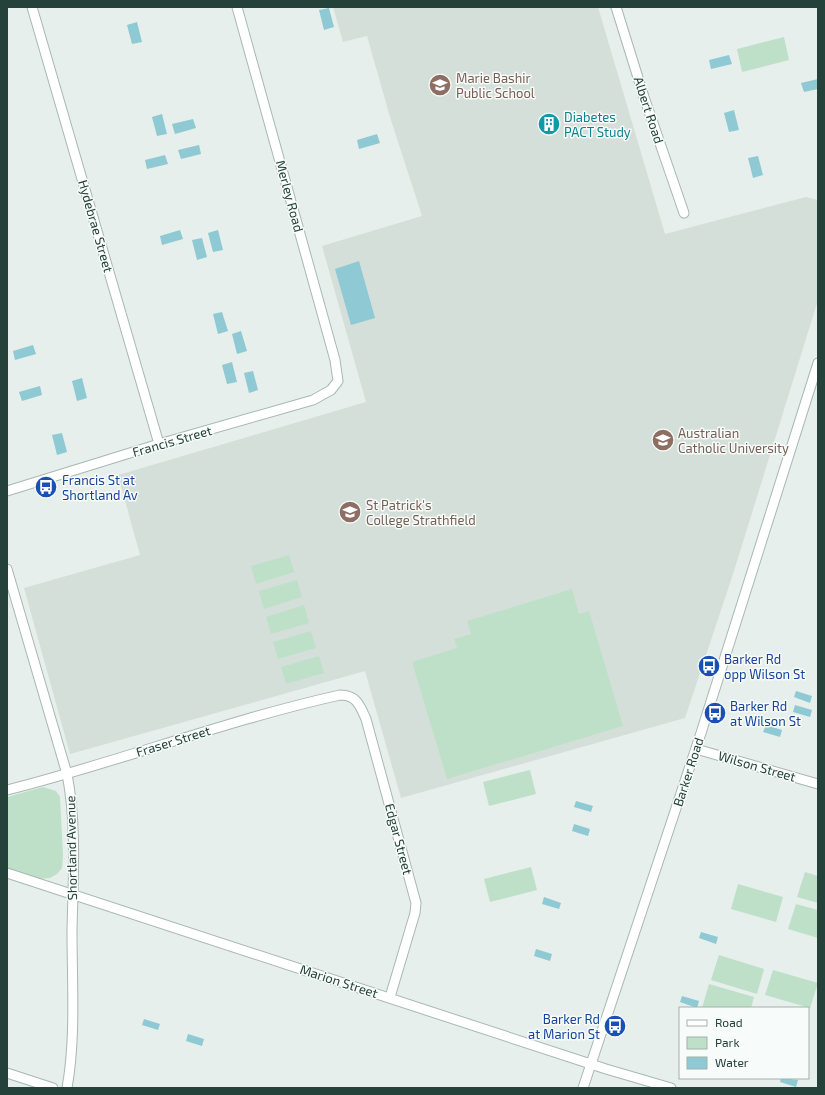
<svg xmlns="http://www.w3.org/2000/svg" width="825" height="1095" font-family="'Exo 2',sans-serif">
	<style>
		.built { fill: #d4dfda }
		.green { fill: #bfe0c8 }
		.water { fill: #8ec9d4 }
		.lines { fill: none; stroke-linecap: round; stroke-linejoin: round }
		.street-casing { stroke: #a8b8b2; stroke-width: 11 }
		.street { stroke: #fff; stroke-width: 9 }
		.labels { text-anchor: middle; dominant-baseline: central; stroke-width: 3; stroke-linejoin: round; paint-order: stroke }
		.education-label { font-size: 13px; fill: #785e54; stroke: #f7fbf9; text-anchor: start }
		.street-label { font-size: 13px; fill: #24423a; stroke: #f7fbf9 }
		.culture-label { font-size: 13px; fill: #0d838f; stroke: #f7fbf9; text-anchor: start }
		.transit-label { font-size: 13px; fill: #164399; stroke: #f7fbf9; text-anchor: start }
	</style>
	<rect width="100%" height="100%" fill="#e6efeb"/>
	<!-- built -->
	<polygon class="built" points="333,7 598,7 665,234 806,197 818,200 818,300 734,571 685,718 401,798 365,671 70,754 24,588 140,555 118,475 366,402 322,246 422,216 390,117 367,36 343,42"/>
	<!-- green -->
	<g class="green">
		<polygon points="784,37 789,60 742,72 737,49"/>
		<polygon points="289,555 294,572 256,584 251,566"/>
		<polygon points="297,580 302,597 264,609 259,591"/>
		<polygon points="572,589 579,614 589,611 623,726 447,779 412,662 457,648 454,639 471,634 467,621"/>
		<polygon points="304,605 309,623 271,634 266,617"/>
		<polygon points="311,631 316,648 278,659 273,642"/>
		<polygon points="319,656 324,673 286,684 281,667"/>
		<polygon points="530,770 536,794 489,806 483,782"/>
		<polygon points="43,787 56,791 60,797 63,855 62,868 57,874 50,878 38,879 7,869 7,797"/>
		<polygon points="531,867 537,890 490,902 484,879"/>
		<polygon points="805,872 818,876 818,903 797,897"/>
		<polygon points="738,884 783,897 776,922 731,909"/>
		<polygon points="796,904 818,910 818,938 788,929"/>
		<polygon points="719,955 764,969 757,994 711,980"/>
		<polygon points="773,970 818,983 810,1008 765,995"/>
		<polygon points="709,984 754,997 751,1008 702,1008"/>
	</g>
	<!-- water -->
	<g class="water">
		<polygon points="329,8 334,27 324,30 319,10"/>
		<polygon points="137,22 142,42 132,44 127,25"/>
		<polygon points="729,55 732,64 711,69 709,60"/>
		<polygon points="818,79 818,89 804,92 801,83"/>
		<polygon points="734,110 739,130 729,132 724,113"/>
		<polygon points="162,114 167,134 157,136 152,117"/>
		<polygon points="193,119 196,128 175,134 172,124"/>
		<polygon points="377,134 380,143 359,149 357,140"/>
		<polygon points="199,145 201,154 181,159 178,150"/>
		<polygon points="165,155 168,164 147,169 145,160"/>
		<polygon points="758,156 763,175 753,178 748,158"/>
		<polygon points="180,230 183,239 162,245 160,236"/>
		<polygon points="218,230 223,250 213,252 208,233"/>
		<polygon points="202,238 207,257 197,260 192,240"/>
		<polygon points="359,261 375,318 351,325 335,269"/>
		<polygon points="222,312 228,331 218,334 213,314"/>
		<polygon points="241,331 247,351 237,354 232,334"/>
		<polygon points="33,345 36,354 15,360 13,351"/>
		<polygon points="232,362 237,382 227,384 222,365"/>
		<polygon points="253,371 258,390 249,393 244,373"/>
		<polygon points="82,378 87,398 77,401 72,381"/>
		<polygon points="40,386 42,395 22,401 19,392"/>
		<polygon points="62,433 67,452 57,455 52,435"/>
		<polygon points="796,691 812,696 810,703 794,697"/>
		<polygon points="795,705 812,710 810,717 793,712"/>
		<polygon points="766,725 782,730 780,737 763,732"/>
		<polygon points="576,801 593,806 591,812 574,807"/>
		<polygon points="574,824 590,829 588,836 572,831"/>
		<polygon points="544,897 561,903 559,909 542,904"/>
		<polygon points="701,932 718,937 716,944 699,938"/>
		<polygon points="536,949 552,954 550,961 534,956"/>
		<polygon points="682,996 699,1001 697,1008 680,1002"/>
		<polygon points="144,1019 160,1024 158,1030 142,1025"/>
		<polygon points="188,1034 204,1039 202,1046 186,1041"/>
		<polygon points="781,1078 798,1080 796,1087 780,1082"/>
	</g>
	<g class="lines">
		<!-- street casing -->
		<g class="street-casing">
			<g id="street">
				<polyline points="32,7 159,444"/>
				<polyline points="616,7 644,97 684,213"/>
				<polyline points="7,491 159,444 313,400 331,390 338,381 335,360 237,7"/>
				<path d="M7,569l60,205c10,51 6,105 5,157 0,52 4,106 -5,157"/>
				<polyline points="696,749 818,784"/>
				<path d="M7,790c112,-28 220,-70 333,-95 17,0 20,11 26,24l50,184 -1,10 -25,84"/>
				<polyline points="7,873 606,1069 671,1088"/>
				<polyline points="7,1073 53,1088"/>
				<polyline points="583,1088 701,733 818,363"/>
			</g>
		</g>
		<!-- street -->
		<use href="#street" class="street"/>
	</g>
	<!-- icons -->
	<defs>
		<g id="school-disc" transform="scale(1.15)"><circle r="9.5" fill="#8d6e63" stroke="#f7fbf9"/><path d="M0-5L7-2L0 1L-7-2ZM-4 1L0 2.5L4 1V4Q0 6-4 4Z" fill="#fff"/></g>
		<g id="building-disc" transform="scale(1.15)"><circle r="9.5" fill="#0f9aa8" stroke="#f7fbf9"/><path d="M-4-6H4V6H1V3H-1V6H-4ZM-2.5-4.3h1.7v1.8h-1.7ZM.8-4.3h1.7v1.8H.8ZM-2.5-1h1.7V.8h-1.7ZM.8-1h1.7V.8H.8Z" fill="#fff"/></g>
		<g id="university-disc" transform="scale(1.15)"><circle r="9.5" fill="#8d6e63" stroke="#f7fbf9"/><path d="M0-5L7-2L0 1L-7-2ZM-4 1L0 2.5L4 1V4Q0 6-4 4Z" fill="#fff"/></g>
		<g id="bus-disc" transform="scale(1.15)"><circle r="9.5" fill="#1a4fb4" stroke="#f7fbf9"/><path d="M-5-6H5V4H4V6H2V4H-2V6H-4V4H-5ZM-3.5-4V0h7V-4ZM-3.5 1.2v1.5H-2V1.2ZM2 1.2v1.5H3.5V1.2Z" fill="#fff"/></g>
	</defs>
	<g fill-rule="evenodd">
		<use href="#school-disc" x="440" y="85"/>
		<use href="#building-disc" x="549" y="124"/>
		<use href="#university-disc" x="663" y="440"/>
		<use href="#bus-disc" x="46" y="487"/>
		<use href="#school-disc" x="350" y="512"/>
		<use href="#bus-disc" x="709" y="666"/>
		<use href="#bus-disc" x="715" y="713"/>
		<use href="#bus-disc" x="615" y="1026"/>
	</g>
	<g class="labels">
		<!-- education labels -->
		<g class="education-label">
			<text x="456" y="78">Marie Bashir<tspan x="456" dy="15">Public School</tspan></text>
			<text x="678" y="433">Australian<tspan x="678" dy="15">Catholic University</tspan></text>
			<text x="366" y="505">St Patrick's<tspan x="366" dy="15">College Strathfield</tspan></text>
		</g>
		<!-- street labels -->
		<g class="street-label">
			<text transform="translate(649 110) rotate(72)">Albert Road</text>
			<text transform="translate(290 196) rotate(75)">Merley Road</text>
			<text transform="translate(96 226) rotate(74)">Hydebrae Street</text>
			<text transform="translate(172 441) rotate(-16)">Francis Street</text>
			<text transform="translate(173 741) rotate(-17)">Fraser Street</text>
			<text transform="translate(757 766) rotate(16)">Wilson Street</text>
			<text transform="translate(688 772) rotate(-72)">Barker Road</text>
			<text transform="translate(399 839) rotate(75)">Edgar Street</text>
			<text transform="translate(71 848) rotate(-91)">Shortland Avenue</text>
			<text transform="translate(339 981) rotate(18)">Marion Street</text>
		</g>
		<!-- culture labels -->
		<g class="culture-label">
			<text x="564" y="117">Diabetes<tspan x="564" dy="15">PACT Study</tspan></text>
		</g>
		<!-- transit labels -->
		<g class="transit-label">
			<text x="62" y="480">Francis St at<tspan x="62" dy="15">Shortland Av</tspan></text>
			<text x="724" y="659">Barker Rd<tspan x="724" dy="15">opp Wilson St</tspan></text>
			<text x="730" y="706">Barker Rd<tspan x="730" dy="15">at Wilson St</tspan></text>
			<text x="600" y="1019" text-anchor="end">Barker Rd<tspan x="600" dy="15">at Marion St</tspan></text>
		</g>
	</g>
	<!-- border -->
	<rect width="825" height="1095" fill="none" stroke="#24423a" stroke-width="16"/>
	<!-- legend -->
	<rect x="679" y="1007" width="130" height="72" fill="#f7fbf9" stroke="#a3b1ad"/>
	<rect x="687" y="1020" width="20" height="6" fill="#ffffff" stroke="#a3b1ad"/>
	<text x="715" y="1027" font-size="12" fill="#24423a">Road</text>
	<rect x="687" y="1037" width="20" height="12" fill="#bfe0c8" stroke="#a3b1ad"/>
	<text x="715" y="1047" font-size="12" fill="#24423a">Park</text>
	<rect x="687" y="1057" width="20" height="12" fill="#8ec9d4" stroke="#a3b1ad"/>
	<text x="715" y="1067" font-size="12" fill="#24423a">Water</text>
</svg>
